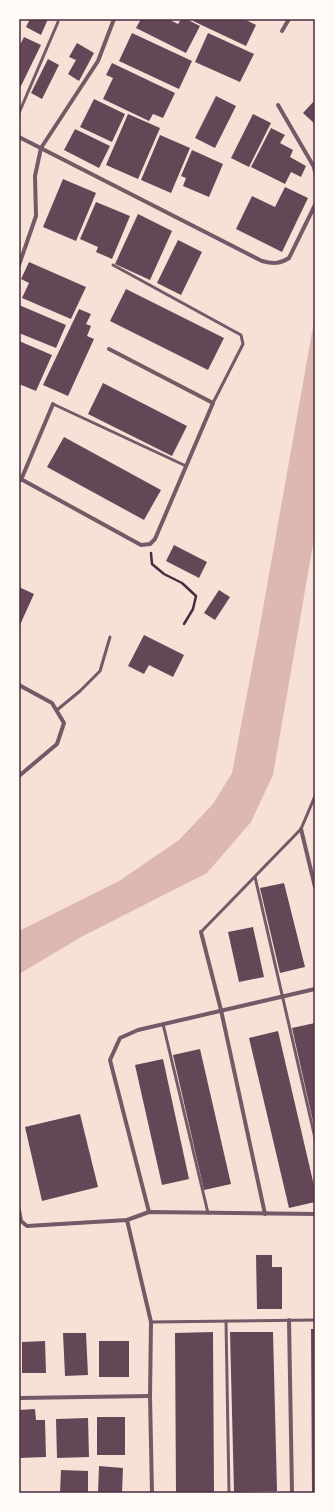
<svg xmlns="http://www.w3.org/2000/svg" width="334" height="1512" font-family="Inter,sans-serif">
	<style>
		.water { fill: #dcb8b0 }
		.building { fill: #644757 }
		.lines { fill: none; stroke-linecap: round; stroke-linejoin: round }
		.path { stroke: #4a2c40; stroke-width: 2.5 }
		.service { stroke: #755966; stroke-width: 3 }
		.minor { stroke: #755966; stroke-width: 4 }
		.neatline { fill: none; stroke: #4a2c40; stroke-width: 1.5 }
	</style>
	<rect width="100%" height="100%" fill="#f7e1d7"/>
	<!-- water -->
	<polygon class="water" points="315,315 315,533 273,775 251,822 207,873 83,936 19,974 19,931 119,881 179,840 213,804 232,773 259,631"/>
	<!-- building -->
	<g class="building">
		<polygon points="30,19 48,19 41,35 26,27"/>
		<polygon points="141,19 168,19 178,24 181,19 186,19 200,26 186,53 136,28"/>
		<polygon points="193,19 244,19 256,25 246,46 193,21"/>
		<polygon points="132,33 192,61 179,89 119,61"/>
		<polygon points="208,33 254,54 240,82 195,62"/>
		<polygon points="24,37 41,45 20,88 19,87 19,47"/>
		<polygon points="77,43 94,53 79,81 68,74 76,60 69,57"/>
		<polygon points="48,59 59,65 42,99 31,93"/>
		<polygon points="112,63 175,93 163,118 153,114 149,121 103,99 113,78 106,75"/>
		<polygon points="216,96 236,106 215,148 195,138"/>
		<polygon points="94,99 125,114 112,142 80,127"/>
		<polygon points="315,100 315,124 303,113"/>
		<polygon points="128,114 160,128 138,179 106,165"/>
		<polygon points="253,114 271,123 249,167 231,158"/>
		<polygon points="271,128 285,135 280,143 293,150 290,157 306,166 301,177 291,172 285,184 251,167"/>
		<polygon points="75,129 110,146 99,168 64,150"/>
		<polygon points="160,135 190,148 171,193 141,180"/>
		<polygon points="192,150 223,164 209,197 183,186 186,178 181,176"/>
		<polygon points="63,179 96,193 76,241 43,227"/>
		<polygon points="285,187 308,198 282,252 236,229 252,196 275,207"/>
		<polygon points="96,202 130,216 112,259 96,252 98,247 80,239"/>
		<polygon points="138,214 172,231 150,280 115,264"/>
		<polygon points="178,240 202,252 181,295 157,283"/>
		<polygon points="29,262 86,287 71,319 22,298 29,283 21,279"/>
		<polygon points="126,289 224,338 208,370 110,321"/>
		<polygon points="19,305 66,325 56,348 19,333"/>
		<polygon points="79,309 91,314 86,324 91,326 87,336 94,339 68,396 43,385"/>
		<polygon points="19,341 52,355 36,391 19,384"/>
		<polygon points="103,383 187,426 172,456 88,414"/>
		<polygon points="64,437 161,490 144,520 47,467"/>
		<polygon points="174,545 207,562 199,578 166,561"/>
		<polygon points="19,587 34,594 19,627"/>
		<polygon points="219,590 230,597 215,620 204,613"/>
		<polygon points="144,635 184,655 173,677 149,665 144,674 128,666"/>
		<polygon points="284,883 305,967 280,973 260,888"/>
		<polygon points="253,927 264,977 239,982 228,932"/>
		<polygon points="315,1023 315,1125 314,1126 292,1028"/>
		<polygon points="278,1031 315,1190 315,1202 289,1208 249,1038"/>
		<polygon points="200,1049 231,1184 204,1190 173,1055"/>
		<polygon points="163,1059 189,1179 162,1185 135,1065"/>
		<polygon points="80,1114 98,1187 42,1201 25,1127"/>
		<polygon points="256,1255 272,1255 272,1267 282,1267 282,1309 257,1309"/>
		<polygon points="311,1329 315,1329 315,1493 312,1493"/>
		<polygon points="213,1332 214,1493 176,1493 175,1333"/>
		<polygon points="230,1332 273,1332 277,1491 234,1492"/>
		<polygon points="63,1333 86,1333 88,1375 65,1376"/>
		<polygon points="45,1341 46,1373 22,1373 22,1342"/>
		<rect x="99" y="1341" width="30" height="36"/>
		<polygon points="35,1409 36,1420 45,1420 46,1457 19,1458 19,1410"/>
		<rect x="97" y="1417" width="28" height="38"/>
		<polygon points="88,1418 89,1457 57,1458 56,1419"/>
		<polygon points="99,1466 123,1468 122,1493 98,1493"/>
		<polygon points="61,1470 88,1471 88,1493 60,1493"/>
	</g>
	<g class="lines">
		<!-- path -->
		<polyline class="path" points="151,553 152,564 164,574 182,583 196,596 193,609 184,624"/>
		<!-- service -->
		<g class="service">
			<polyline points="19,113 58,22"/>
			<polyline points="113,265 241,335 243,344 213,403"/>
			<polyline points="53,404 186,466"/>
			<polyline points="57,710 80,691 100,671 110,637"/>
			<polyline points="255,877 315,1138"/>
			<polyline points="201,932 301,829 315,796"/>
			<polyline points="163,1024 208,1213"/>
			<polyline points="226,1321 229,1493"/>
			<polyline points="151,1322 315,1320"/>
		</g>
		<!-- minor -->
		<g class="minor">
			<polyline points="282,31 289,19"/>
			<polyline points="278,105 314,167 315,172"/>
			<path d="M19,137l243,124c11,3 18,3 27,-3l26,-53"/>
			<polyline points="19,265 36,216 35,176 41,148 98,61 114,19"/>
			<polyline points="19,478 141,545 150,544 155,539 213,403 109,349"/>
			<polyline points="21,480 53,404"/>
			<polyline points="19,685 52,703 64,723 57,744 19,776"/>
			<polyline points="301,829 315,887"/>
			<polyline points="201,932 221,1010 265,1214"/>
			<polyline points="19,1210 21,1221 27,1226 127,1220 149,1212 315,1214"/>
			<polyline points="149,1212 110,1060 120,1038 138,1030 315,989"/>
			<polyline points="127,1220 151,1322 150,1396 152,1493"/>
			<polyline points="289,1320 292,1493"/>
			<polyline points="19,1398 150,1396"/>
		</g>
	</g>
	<!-- border -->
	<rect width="334" height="1512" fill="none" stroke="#fffaf5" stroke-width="40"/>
	<rect x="20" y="20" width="294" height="1472" class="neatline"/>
</svg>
